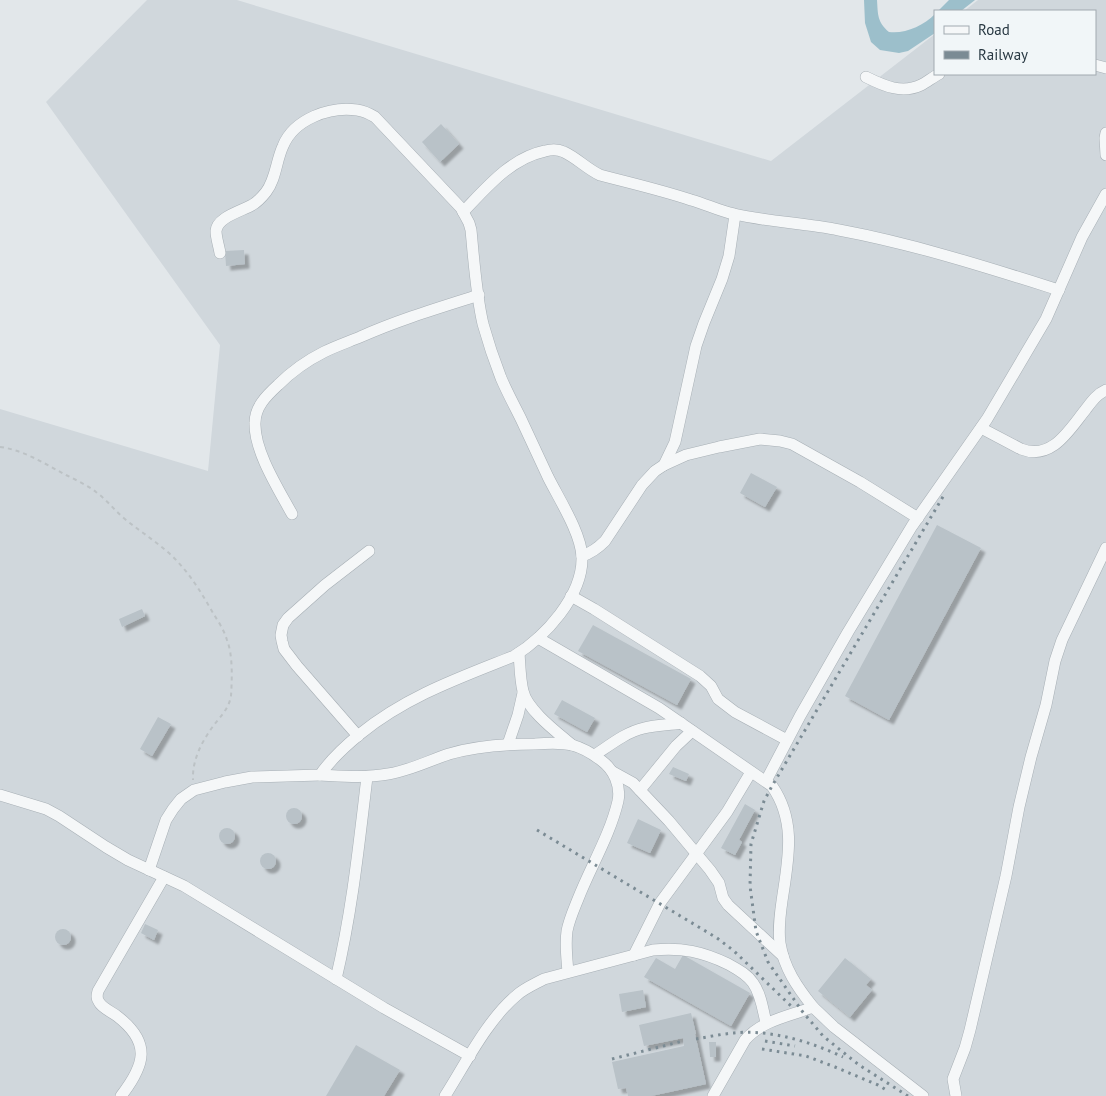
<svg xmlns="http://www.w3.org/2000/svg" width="1106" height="1096" font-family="'PT Sans',sans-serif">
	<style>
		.built { fill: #d0d7dc }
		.water { fill: #9cbfcb }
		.building { fill: #b9c2c8; filter: url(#shadow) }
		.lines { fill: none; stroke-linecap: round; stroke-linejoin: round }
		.minor-casing { stroke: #a7afb5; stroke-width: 12 }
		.path { stroke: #bcc2c5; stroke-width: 2; stroke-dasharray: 4 4; stroke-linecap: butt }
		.minor { stroke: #f5f7f8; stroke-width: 11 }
		.rail { stroke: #7b8b94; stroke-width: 3; stroke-dasharray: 2.5 5; stroke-linecap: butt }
	</style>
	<defs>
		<filter id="shadow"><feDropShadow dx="4.5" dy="4.5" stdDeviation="1" flood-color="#0004"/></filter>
	</defs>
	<rect width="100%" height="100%" fill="#e2e7ea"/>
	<!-- built -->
	<polygon class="built" points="147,0 237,0 771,161 935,34 935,74 1095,74 1095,11 964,11 978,0 1106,0 1106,1096 0,1096 0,409 208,471 220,345 46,102"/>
	<!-- water -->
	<g class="water">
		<path d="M864,0h13c1,14 0,22 12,32 16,2 34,-6 46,-18v19l-27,18 -9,2 -19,-3 -9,-8 -6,-19z"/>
		<polygon points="949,0 975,0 961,11 938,11"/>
	</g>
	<!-- building -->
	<g class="building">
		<polygon points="441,124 459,144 440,162 422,142"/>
		<polygon points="244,250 245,264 226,266 225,251"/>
		<polygon points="751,473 777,487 765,507 740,493"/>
		<polygon points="937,525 981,548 889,720 845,696"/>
		<polygon points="142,609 145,616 122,627 119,619"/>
		<polygon points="593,625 691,679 677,705 578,651"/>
		<polygon points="562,700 595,718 587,732 554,714"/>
		<polygon points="158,717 171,724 152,756 140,749"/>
		<polygon points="673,767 689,774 686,781 669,774"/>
		<polygon points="745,804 755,810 739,840 742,842 735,855 721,848"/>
		<circle cx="294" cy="816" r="8"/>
		<polygon points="638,819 661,830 650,853 627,843"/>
		<circle cx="227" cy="836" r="8"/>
		<circle cx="268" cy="861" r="8"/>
		<polygon points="145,924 158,930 154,940 141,933"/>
		<circle cx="63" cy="937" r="8"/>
		<polygon points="683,955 750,993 731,1026 644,977 656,958 675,969"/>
		<polygon points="845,958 871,979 866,985 872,990 850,1017 818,991"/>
		<polygon points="643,990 646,1007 622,1012 619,994"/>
		<polygon points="691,1013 696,1034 695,1034 706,1084 651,1096 628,1096 626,1088 618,1089 612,1062 684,1046 683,1038 644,1046 639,1025"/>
		<polygon points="709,1042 716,1042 716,1057 710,1057"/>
		<polygon points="356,1045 400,1070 384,1096 326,1096"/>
	</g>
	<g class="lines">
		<!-- minor casing -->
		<g class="minor-casing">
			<g id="minor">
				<polyline points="1095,65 1106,68"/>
				<path d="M866,77c18,9 36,17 55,8 6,-3 12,-8 18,-11"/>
				<polyline points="1106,133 1105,138 1106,155"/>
				<path d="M463,212c24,-25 48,-54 82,-61 7,-2 13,-2 19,1 13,6 23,17 36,23 30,8 61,15 91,25 15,4 28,11 43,14 35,8 71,9 105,16 75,14 147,37 220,60"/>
				<path d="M981,428l40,21c31,12 48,-19 65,-40 6,-8 11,-15 20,-19"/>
				<polyline points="664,465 686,455 719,447 760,439 780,441 792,444 860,482 918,518"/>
				<path d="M292,514c-13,-24 -38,-63 -37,-91 0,-16 11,-27 23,-38 13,-13 30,-25 46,-33 12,-6 24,-10 36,-15 38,-17 78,-29 119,-42"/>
				<path d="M582,556c9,-3 16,-8 23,-15l37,-56 13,-14 9,-6 11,-23 21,-96 8,-23 18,-44 7,-23 6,-41"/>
				<polyline points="571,596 594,609 700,676 711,686 718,699 735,712 787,740"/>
				<path d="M538,638l121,70 113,78c25,36 16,74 10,115 -2,14 -4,28 -2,42 4,25 17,44 33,64"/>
				<path d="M519,653c1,12 1,26 4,38 4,19 35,42 49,54"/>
				<polyline points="358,736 297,666 284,649 282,641 281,635 283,625 288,618 325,585 369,551"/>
				<polyline points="508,744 518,715 523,693"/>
				<path d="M595,755c15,-10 31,-23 49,-27 12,-3 25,-3 37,-5"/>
				<polyline points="613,772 633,783 669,821 710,870 719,883 723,898 728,905 783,956"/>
				<path d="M320,775c22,1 45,3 68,-1 21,-3 40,-13 61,-20 27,-8 57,-10 86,-10 12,-1 25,-2 37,1 11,3 21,9 30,16 12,9 19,25 16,40 -8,34 -27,65 -40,98 -4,10 -9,21 -11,32 -2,14 0,28 1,41"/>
				<polyline points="766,781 800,716 848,632 912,526 987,419 1046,319 1082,237 1106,194"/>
				<polyline points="640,790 676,746 692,731"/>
				<polyline points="0,795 46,809 59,816 106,847 128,860 184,886 384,1008 470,1056"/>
				<path d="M149,870l17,-50 7,-11 8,-10 13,-9 31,-8 27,-5 68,-2c11,-16 24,-28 40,-41 47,-38 99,-56 154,-78 31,-19 69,-60 68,-99 -1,-24 -23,-58 -34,-80 -9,-19 -18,-39 -27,-58 -7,-14 -14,-27 -20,-41 -7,-18 -13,-36 -18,-54 -7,-30 -9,-63 -12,-94l-2,-7 -8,-15 -86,-91c-5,-3 -11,-6 -18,-7 -27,-4 -63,9 -74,36 -7,15 -7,33 -17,46 -4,5 -8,10 -14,13 -10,6 -35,12 -36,26 0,7 3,15 4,22"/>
				<polyline points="634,955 660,903 727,812 751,772"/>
				<path d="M336,979c16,-67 23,-135 31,-202"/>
				<path d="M121,1096c24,-31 31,-53 -4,-80 -5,-4 -15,-8 -18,-14 -3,-4 -2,-7 -1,-11l66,-114"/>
				<path d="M445,1096c21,-33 42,-76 72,-101 8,-7 18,-11 27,-16l109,-29c29,-3 50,2 75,14 9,5 19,10 25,19 8,11 10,27 13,40"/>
				<path d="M713,1096l32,-56c17,-20 45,-24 68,-33l21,20 89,69"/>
				<polyline points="956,1096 953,1079 965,1048 970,1030 1006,876 1019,807 1031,757 1046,705 1055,661 1062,640 1106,548"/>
			</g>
		</g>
		<!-- path -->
		<path class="path" d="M0,447c24,3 45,17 66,28 10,5 21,10 30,17 11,8 19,19 30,28 15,12 31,22 45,35 18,17 30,37 42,58 5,8 11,17 14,27 6,15 5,39 4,56 -2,12 -10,20 -17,29 -12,16 -22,35 -21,55"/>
		<!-- minor -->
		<use href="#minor" class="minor"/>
		<!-- rail -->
		<g class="rail">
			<polyline points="537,830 717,938 734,951 792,1007"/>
			<path d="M696,1039c12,-2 25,-5 38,-6 35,-4 78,9 109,24"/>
			<polyline points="765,1041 795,1046"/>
			<polyline points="762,1049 806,1056 835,1067 878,1085 888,1091"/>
			<polyline points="612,1059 683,1041"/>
			<polyline points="908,1096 859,1065 823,1036 802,1011 768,962 756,931 750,886 751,844 764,801 772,786 944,495"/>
		</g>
	</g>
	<!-- legend -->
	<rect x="934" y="10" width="162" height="65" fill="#f1f6f8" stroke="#a1aab0"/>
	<rect x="944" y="26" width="25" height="8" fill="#f5f7f8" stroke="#a1aab0"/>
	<text x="978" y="35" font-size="15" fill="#293943">Road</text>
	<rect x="944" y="51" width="25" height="8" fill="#7b8b94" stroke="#a1aab0"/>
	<text x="978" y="60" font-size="15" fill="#293943">Railway</text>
</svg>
